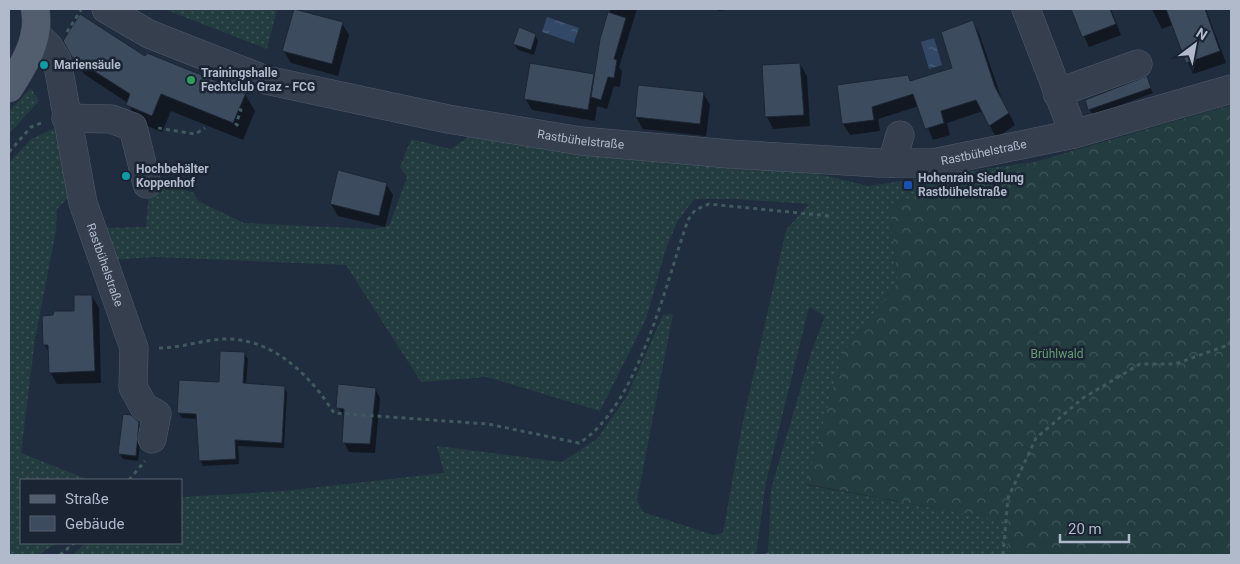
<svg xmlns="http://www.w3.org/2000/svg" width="1240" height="564" font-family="Roboto,sans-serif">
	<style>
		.grass { fill: url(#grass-dots) }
		.forest { fill: url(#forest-crowns) }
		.water { fill: url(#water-ripples) }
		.shadow { fill: #0007 }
		.building { fill: #3c4b5e; stroke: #1c2635 }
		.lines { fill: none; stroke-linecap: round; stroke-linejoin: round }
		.minor-casing { stroke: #505a69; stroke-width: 29 }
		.major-casing { stroke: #3e4857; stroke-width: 29 }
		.path { stroke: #40595c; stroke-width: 3; stroke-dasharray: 4 4; stroke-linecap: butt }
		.minor { stroke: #353f4e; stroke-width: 28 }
		.major { stroke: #525e6e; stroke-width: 28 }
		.culture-dot { fill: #0f9aa8; stroke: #1a2433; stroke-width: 2 }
		.leisure-dot { fill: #2e9e5b; stroke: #1a2433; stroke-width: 2 }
		.transit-dot { fill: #1a4fb4; stroke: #1a2433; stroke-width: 2 }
		.labels { text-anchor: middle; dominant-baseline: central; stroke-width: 5; stroke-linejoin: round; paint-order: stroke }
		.poi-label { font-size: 12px; font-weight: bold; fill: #b0baca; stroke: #1a2433; text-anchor: start }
		.street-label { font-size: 12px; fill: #b0baca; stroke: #1a2433 }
		.park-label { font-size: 12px; fill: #659d71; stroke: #1a2433 }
	</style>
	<defs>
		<pattern id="grass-dots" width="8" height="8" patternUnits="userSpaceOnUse" patternTransform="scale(1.25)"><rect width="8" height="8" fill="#233c3f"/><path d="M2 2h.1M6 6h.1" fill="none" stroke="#405659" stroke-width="1.8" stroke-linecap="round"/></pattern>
		<pattern id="forest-crowns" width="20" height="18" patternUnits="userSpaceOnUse" patternTransform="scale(1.25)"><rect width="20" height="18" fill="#233c3f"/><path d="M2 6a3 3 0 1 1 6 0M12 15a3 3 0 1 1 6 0" fill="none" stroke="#405659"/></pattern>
		<pattern id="water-ripples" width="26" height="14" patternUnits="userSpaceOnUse" patternTransform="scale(1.25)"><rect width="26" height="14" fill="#324867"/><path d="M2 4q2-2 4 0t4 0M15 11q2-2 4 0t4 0" fill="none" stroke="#4d607b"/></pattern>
	</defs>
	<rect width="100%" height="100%" fill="#202d3e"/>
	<!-- grass -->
	<g class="grass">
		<polygon points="164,9 277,9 267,49"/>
		<polygon points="31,88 39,101 9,134 9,111"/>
		<polygon points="59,126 73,203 67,199 57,209 56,231 35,339 21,453 89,480 21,480 21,543 57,543 38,555 9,555 9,163 31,139"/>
		<polygon points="474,133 815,173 868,186 1033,162 889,204 898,282 843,353 806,485 1007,521 1009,555 768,555 771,489 811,353 825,316 809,307 766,482 756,555 72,555 86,543 181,543 181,497 284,491 444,473 437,446 562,462 597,439 627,396 663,315 673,314 637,500 643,512 713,535 723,533 742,426 786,230 809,204 736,199 694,199 677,222 666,249 646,319 600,411 487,377 421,382 346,265 156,257 109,260 104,228 146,227 149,192 165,184 194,193 198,201 244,223 373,229 389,226 407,177 400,167 411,139 451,149"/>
	</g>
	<!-- forest -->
	<polygon class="forest" points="1231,105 1231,555 1009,555 1006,521 806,484 843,353 898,282 889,204"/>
	<!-- water -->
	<g class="water">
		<polygon points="547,17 579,28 574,43 542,32"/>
		<polygon points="934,38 942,65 929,69 921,42"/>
	</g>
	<!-- shadow -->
	<g class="shadow">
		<polygon points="611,9 637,9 619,67 622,71 620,87 614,86 607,109 597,106 595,121 532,110 525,98 531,64 595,76 601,39"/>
		<polygon points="717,9 731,9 719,11"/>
		<polygon points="1072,9 1111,9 1121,35 1089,47"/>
		<polygon points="1152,9 1206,9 1226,63 1193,74 1172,25 1162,29"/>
		<polygon points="972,21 979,33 1002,100 1015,125 996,138 983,111 947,123 950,135 933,140 919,106 878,119 880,131 850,135 843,124 908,76 911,82 953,68"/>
		<polygon points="342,23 349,35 338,76 291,63 284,51"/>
		<polygon points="535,35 538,41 534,55 518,50 514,44"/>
		<polygon points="65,41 146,58 245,94 255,111 243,140 171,111 162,132 137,122 128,103 84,74"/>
		<polygon points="800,64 807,76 810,126 773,129 767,117"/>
		<polygon points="1146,78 1153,93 1093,115 1089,109"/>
		<polygon points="639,86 703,93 710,105 706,136 643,129 636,117"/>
		<polygon points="386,184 393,195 385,227 338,216 331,204"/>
		<polygon points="92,296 99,308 101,383 57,384 50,372 49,353 45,345"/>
		<polygon points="244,353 248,359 246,385 284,387 287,393 284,448 238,446 239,464 203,466 200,460 198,419 182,418 179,413 220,383"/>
		<polygon points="375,389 380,398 375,453 349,452 344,442 345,418 338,408"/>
		<polygon points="138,423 142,429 138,461 123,459 120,454"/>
	</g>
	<!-- building -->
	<g class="building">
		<polygon points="294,9 343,22 332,64 282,51"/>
		<polygon points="1071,9 1110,9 1116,24 1082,37"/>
		<polygon points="1166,9 1205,9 1220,51 1186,63"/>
		<polygon points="608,12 626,18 614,59 617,60 614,78 608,77 601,100 591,97 600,39"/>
		<polygon points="80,14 145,56 147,53 246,93 233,123 161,94 152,116 126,105 130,94 72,57 63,41"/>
		<polygon points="973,20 995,87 1009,113 989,126 976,100 941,111 944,123 925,129 913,94 872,107 874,120 842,124 837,85 908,75 910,81 952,68 941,32"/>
		<polygon points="519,27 536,34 531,50 513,44"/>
		<polygon points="530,63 594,74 588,110 524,99"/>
		<polygon points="800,63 804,115 765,117 762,65"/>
		<polygon points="1147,76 1151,88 1088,110 1085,100"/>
		<polygon points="638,85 704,92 700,124 635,117"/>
		<polygon points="338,170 387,183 379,216 330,204"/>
		<polygon points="74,295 92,295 95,371 49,373 48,345 43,345 42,316 53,315 54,311 74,311"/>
		<polygon points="220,351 245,352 243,383 285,386 282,443 235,440 236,459 199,461 196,414 177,413 179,380 219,382"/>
		<polygon points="338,384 376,388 370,444 342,443 344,409 336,408"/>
		<polygon points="123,414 131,415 139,422 136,456 118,454"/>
	</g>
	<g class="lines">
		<!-- minor casing -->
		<g class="minor-casing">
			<g id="minor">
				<path id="s1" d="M106,9l43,25 117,46 182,39 133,22 149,13 149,9h54l141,-29 157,-45"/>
				<polyline points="1026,9 1074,134"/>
				<path id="s2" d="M35,33l14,14 8,13 26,143 51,145 -1,39 11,20 13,7 -5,25"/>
				<polyline points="1057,93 1138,64"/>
				<polyline points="66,118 111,119 133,127 147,184"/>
				<polyline points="892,163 900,135"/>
			</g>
		</g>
		<!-- major casing -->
		<g class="major-casing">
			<path id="major" d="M9,88c15,-23 32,-50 26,-79"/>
		</g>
		<!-- path -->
		<g class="path">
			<polyline points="67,32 81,10"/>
			<polyline points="239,109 241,110 236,124 241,128"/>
			<polyline points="158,128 195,134 205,128"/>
			<polyline points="9,152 31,127 44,122"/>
			<path d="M159,348c22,0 43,-8 65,-9 49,-1 86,36 110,74l154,11 91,19c59,-36 87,-161 109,-223l7,-10 14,-6 121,12"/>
			<polyline points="129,480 145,461"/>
			<polyline points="767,553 768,555"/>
			<polyline points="60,555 74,543"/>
			<polyline points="1003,555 1008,498 1036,438 1083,398 1140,364 1175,364 1231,344"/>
		</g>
		<!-- minor -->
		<use href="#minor" class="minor"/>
		<!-- major -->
		<use href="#major" class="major"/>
	</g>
	<!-- markers -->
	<g class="culture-dot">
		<circle cx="44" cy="65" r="5"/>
		<circle cx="126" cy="176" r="5"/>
	</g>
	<circle class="leisure-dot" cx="191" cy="80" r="5"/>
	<rect class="transit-dot" x="903" y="180" width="10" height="10" rx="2.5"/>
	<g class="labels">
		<!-- poi labels -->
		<g class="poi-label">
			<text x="54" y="65">Mariensäule</text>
			<text x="201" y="73">Trainingshalle<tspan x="201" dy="14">Fechtclub Graz - FCG</tspan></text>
			<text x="136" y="169">Hochbehälter<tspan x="136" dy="14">Koppenhof</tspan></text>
			<text x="918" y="178">Hohenrain Siedlung<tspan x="918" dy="14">Rastbühelstraße</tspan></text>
		</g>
		<!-- street labels -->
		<g class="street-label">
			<text stroke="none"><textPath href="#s1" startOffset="496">Rastbühelstraße</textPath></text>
			<text stroke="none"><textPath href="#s1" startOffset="901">Rastbühelstraße</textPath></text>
			<text stroke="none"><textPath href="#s2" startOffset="246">Rastbühelstraße</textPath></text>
		</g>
		<!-- park labels -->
		<g class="park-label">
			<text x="1057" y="354">Brühlwald</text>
		</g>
	</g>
	<!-- border -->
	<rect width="1240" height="564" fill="none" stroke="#b0baca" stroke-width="20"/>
	<!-- legend -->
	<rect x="20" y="479" width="162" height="65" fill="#1a2433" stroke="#56606f"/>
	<rect x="30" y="495" width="25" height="8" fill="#525e6e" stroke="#56606f"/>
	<text x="65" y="504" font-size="15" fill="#b0baca">Straße</text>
	<rect x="30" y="516" width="25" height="15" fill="#3c4b5e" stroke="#56606f"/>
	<text x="65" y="529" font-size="15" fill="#b0baca">Gebäude</text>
	<!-- north arrow -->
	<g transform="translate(1195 45) rotate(32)" stroke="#1a2433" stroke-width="4" paint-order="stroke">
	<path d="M0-4L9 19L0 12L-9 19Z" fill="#b0baca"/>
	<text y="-8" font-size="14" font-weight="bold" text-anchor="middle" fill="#b0baca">N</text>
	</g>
	<!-- scale -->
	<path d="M1060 534v8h69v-8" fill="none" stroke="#b0baca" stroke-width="2.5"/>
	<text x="1068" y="534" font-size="15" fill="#b0baca" stroke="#1a2433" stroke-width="4" paint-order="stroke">20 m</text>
</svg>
